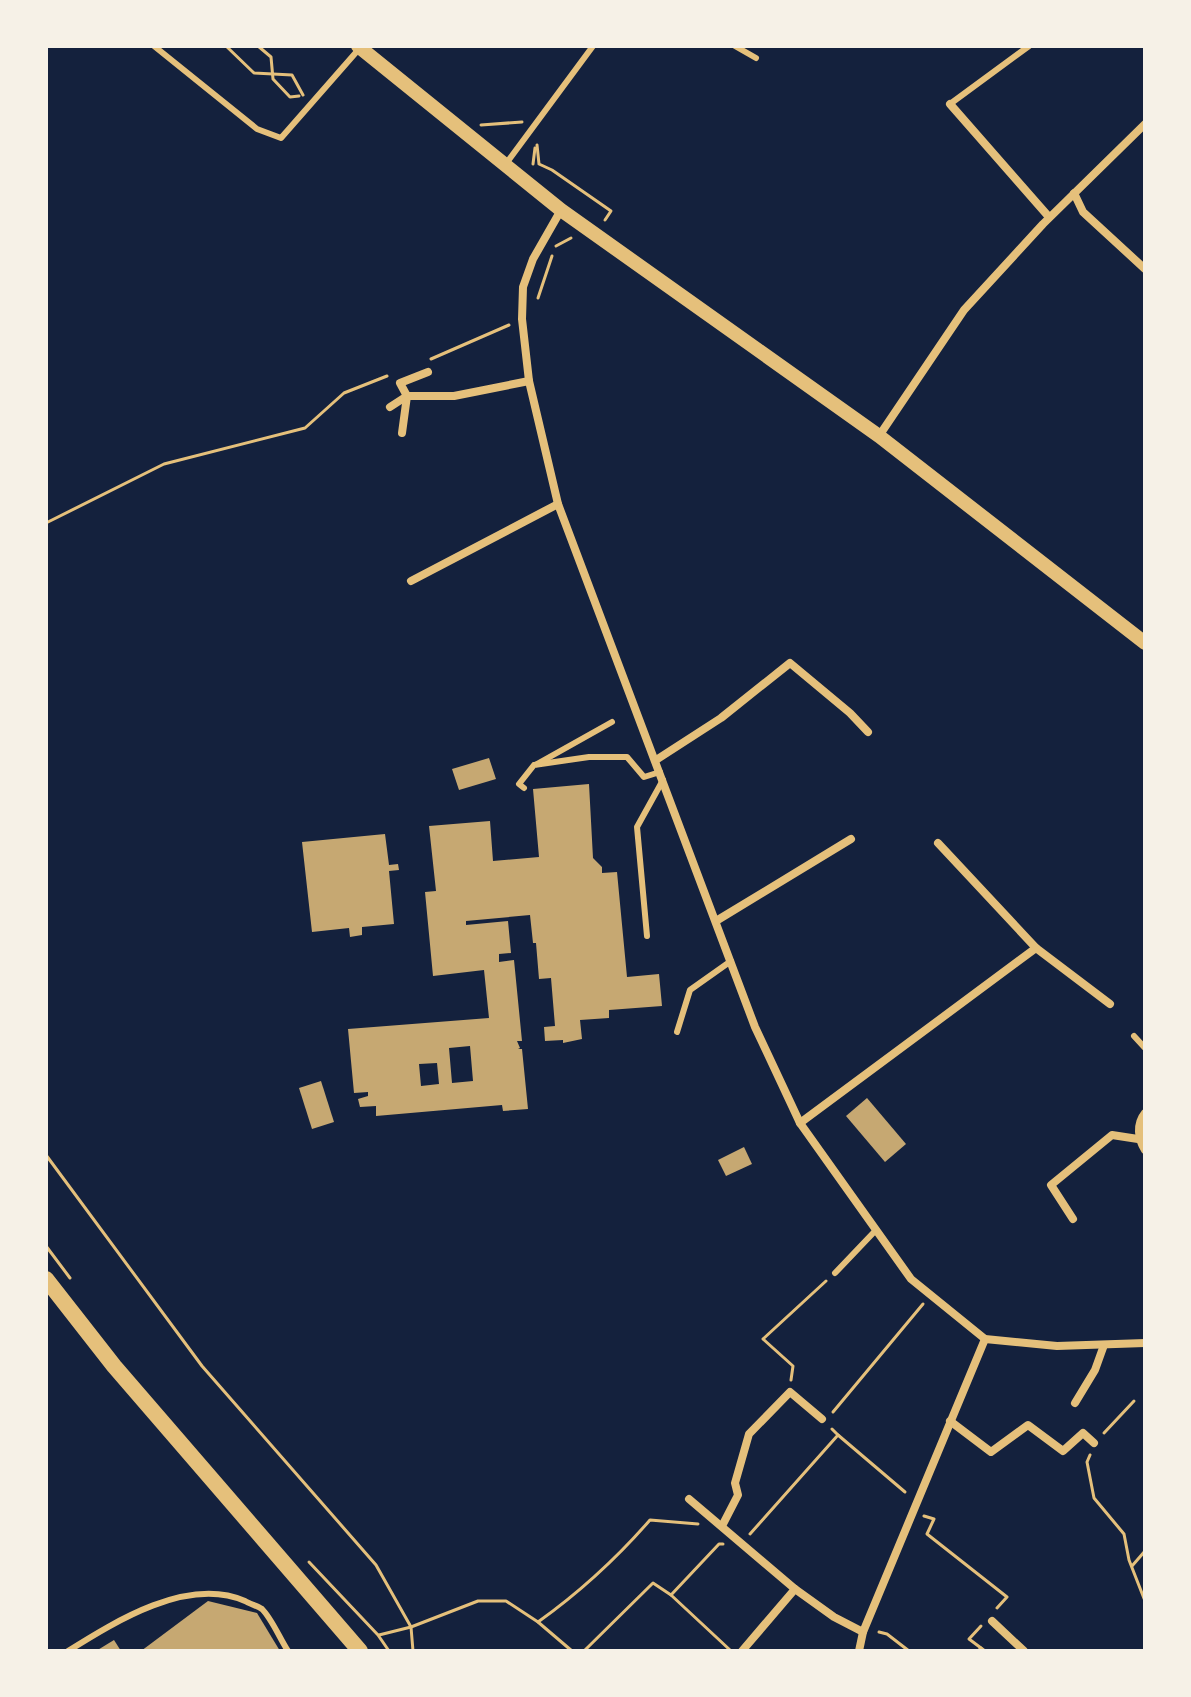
<svg xmlns="http://www.w3.org/2000/svg" width="1191" height="1697" font-family="Literata,serif">
	<style>
		.building { fill: #c6a872; fill-rule: evenodd }
		.lines { fill: none; stroke-linecap: round; stroke-linejoin: round }
		.path { stroke: #e5c07b; stroke-width: 3 }
		.service { stroke: #e5c07b; stroke-width: 6 }
		.minor { stroke: #e5c07b; stroke-width: 8 }
		.tertiary { stroke: #e5c07b; stroke-width: 14 }
		.secondary { stroke: #e5c07b; stroke-width: 16 }
	</style>
	<rect width="100%" height="100%" fill="#14213d"/>
	<!-- building -->
	<g class="building">
		<polygon points="489,758 496,779 459,790 452,769"/>
		<path d="M589,784l4,74 9,9v6l15,-1 10,105 32,-3 3,32 -53,4v8l-29,2 2,19 -19,4v-3l-18,1 -1,-14 11,-1 -4,-48 -12,1 -3,-36h-3l-3,-28 -64,6v4l42,-4 3,32 -12,1v8l15,-2 8,81h-5l3,7 -2,1h4l6,60 -25,2 -1,-6 -126,11v-10l-16,1 -2,-8 10,-3v-4l-14,1 -6,-64 141,-11 -5,-48 -51,6 -8,-84 11,-1 -7,-65 61,-5 3,40 46,-4 -6,-68zM470,1046l3,35 -21,2 -3,-35zM437,1063l2,21 -18,2 -2,-22z"/>
		<polygon points="385,834 389,865 398,864 399,870 389,871 394,924 362,927 362,935 350,937 349,928 312,932 302,842"/>
		<polygon points="321,1081 334,1122 312,1129 299,1088"/>
		<polygon points="867,1098 906,1144 885,1162 846,1116"/>
		<polygon points="744,1147 752,1164 726,1176 718,1160"/>
		<polygon points="208,1601 257,1613 280,1651 141,1651"/>
		<polygon points="114,1640 121,1651 96,1651"/>
	</g>
	<g class="lines">
		<!-- path -->
		<g class="path">
			<polyline points="226,46 254,73 292,75 303,95"/>
			<polyline points="258,46 271,57 273,79 290,97 299,96"/>
			<polyline points="481,125 522,122"/>
			<polyline points="537,145 539,164 552,170 611,211 605,220"/>
			<polyline points="533,164 535,148"/>
			<polyline points="556,246 571,238"/>
			<polyline points="538,298 552,256"/>
			<polyline points="431,359 509,325"/>
			<polyline points="46,523 164,464 305,428 344,393 387,376"/>
			<polyline points="46,1155 202,1366 376,1565 411,1627 413,1651"/>
			<polyline points="46,1246 70,1278"/>
			<polyline points="791,1380 793,1366 763,1339 826,1281"/>
			<polyline points="833,1412 923,1304"/>
			<polyline points="1104,1433 1134,1401"/>
			<polyline points="838,1435 905,1492"/>
			<polyline points="1090,1455 1087,1462 1094,1498 1124,1534 1129,1560 1145,1601"/>
			<polyline points="924,1516 934,1519 927,1534 1007,1597 997,1608"/>
			<polyline points="750,1534 838,1435 832,1429"/>
			<polyline points="309,1562 378,1635 389,1651"/>
			<polyline points="1132,1566 1145,1551"/>
			<polyline points="671,1595 730,1650"/>
			<path d="M538,1622c42,-30 78,-63 112,-102l48,4"/>
			<polyline points="879,1632 887,1634 909,1651"/>
			<polyline points="379,1635 411,1627 478,1601 506,1601 538,1622 572,1651"/>
			<polyline points="981,1648 969,1639 981,1626"/>
			<polyline points="584,1651 653,1583 671,1595 719,1544 723,1544"/>
			<polyline points="978,1651 981,1648 985,1651"/>
		</g>
		<!-- service -->
		<g class="service">
			<polyline points="154,46 257,129 281,138 359,49"/>
			<polyline points="735,46 756,58"/>
			<polyline points="950,104 1029,46"/>
			<polyline points="505,165 593,46"/>
			<polyline points="537,764 612,722"/>
			<polyline points="524,788 519,784 534,765 589,757 627,757 644,777 660,772"/>
			<polyline points="647,936 637,827 663,780"/>
			<polyline points="677,1032 690,990 731,961"/>
			<polyline points="1134,1036 1145,1048"/>
			<polyline points="835,1273 876,1230"/>
			<path d="M68,1651c48,-30 120,-75 177,-50 5,3 13,5 17,8 10,10 18,30 26,42"/>
		</g>
		<!-- minor -->
		<g class="minor">
			<polyline points="950,104 1049,217"/>
			<polyline points="1074,193 1083,212 1145,269"/>
			<polyline points="561,210 533,259 523,287 522,319 529,381 558,504 755,1027 800,1123 911,1279 985,1339 1057,1346 1145,1343"/>
			<polyline points="428,372 400,383 407,396 454,396 529,381"/>
			<polyline points="390,407 407,396"/>
			<polyline points="402,433 407,396"/>
			<polyline points="879,436 964,310 1043,224 1145,124"/>
			<polyline points="411,581 558,504"/>
			<polyline points="656,760 721,718 790,663 850,713 868,732"/>
			<polyline points="938,843 1036,948 1110,1004"/>
			<polyline points="716,921 851,839"/>
			<path d="M1145,1113c-9,11 -7,26 0,37"/>
			<polyline points="800,1123 1036,948"/>
			<polyline points="1073,1219 1051,1185 1112,1135 1138,1139"/>
			<polyline points="1075,1403 1095,1370 1104,1345"/>
			<polyline points="950,1421 991,1452 1028,1425 1063,1451 1083,1433 1094,1443"/>
			<polyline points="689,1499 795,1589 834,1617 863,1632"/>
			<polyline points="722,1526 738,1495 735,1483 749,1434 790,1392 822,1419"/>
			<polyline points="992,1621 1024,1651"/>
			<polyline points="742,1651 795,1589"/>
			<polyline points="859,1651 863,1632 985,1339"/>
		</g>
		<!-- tertiary -->
		<polyline class="tertiary" points="358,46 561,210 879,436 1145,643"/>
		<!-- secondary -->
		<polyline class="secondary" points="46,1279 114,1366 360,1651"/>
	</g>
	<!-- border -->
	<rect width="1191" height="1697" fill="none" stroke="#f6f1e7" stroke-width="96"/>
</svg>
